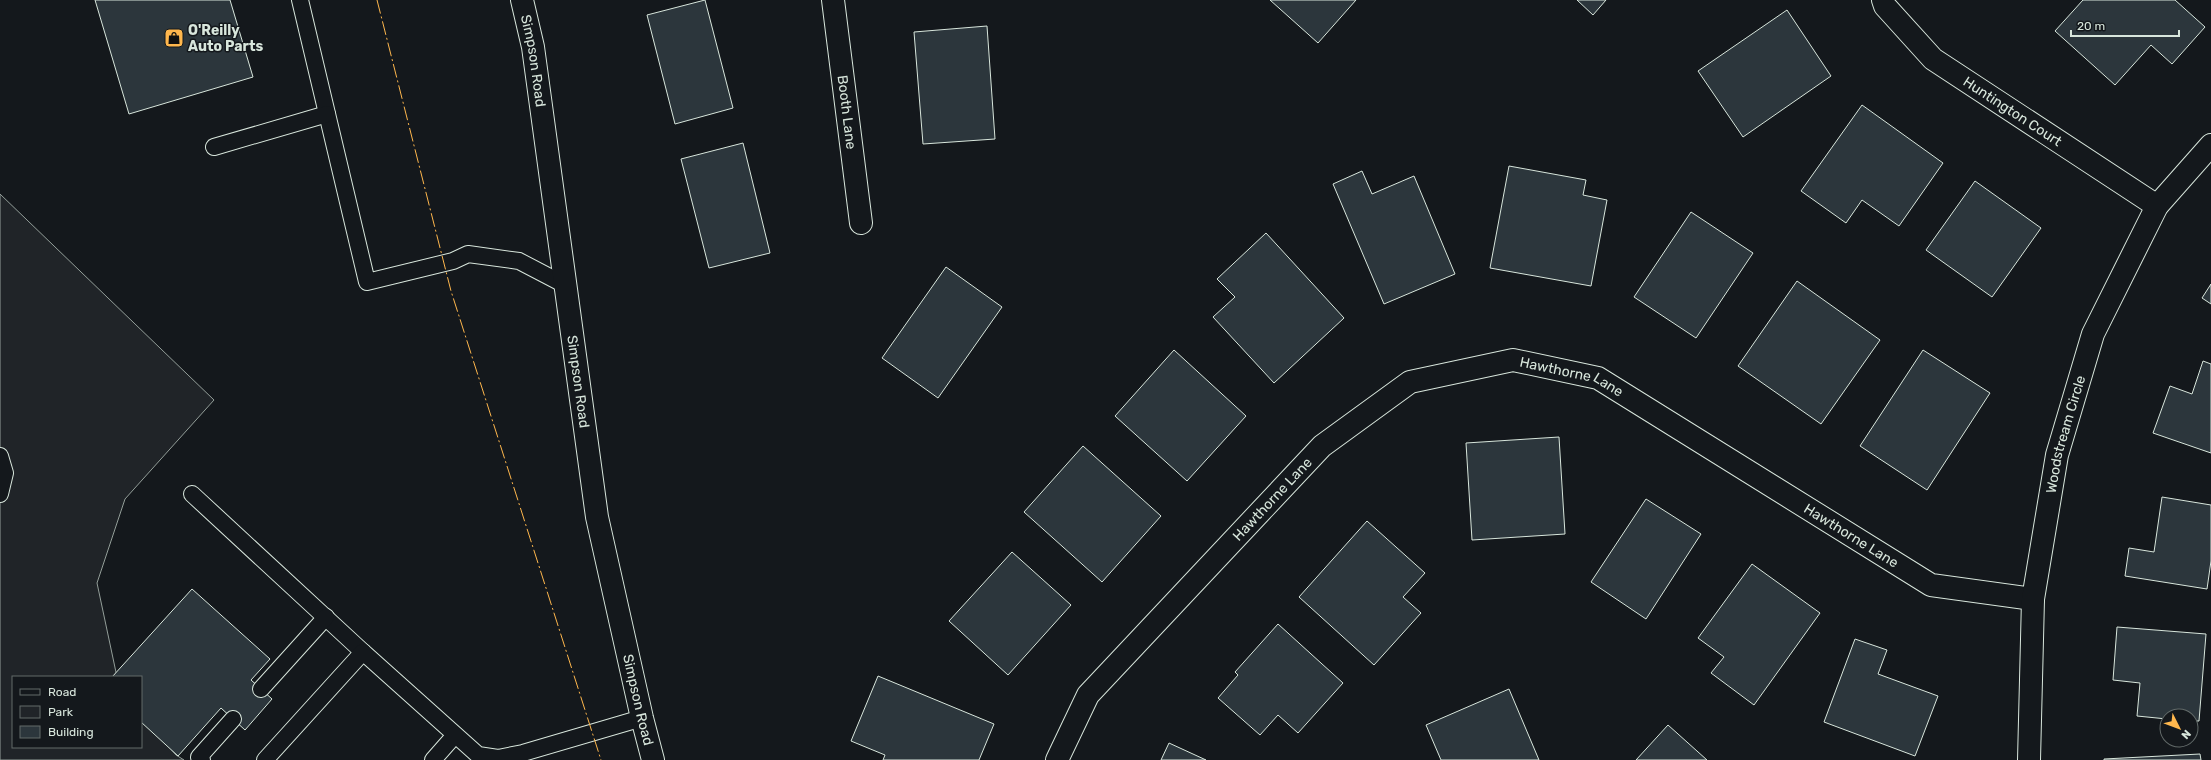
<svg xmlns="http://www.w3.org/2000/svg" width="2211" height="760" font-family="Rubik,sans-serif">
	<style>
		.green { fill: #202428; stroke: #939e99 }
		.building { fill: #2c363c; stroke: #d8e6dc }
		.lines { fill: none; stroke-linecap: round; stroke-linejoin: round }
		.service-casing { stroke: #d8e6dc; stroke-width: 18 }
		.minor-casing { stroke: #d8e6dc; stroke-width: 24 }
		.secondary-casing { stroke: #d8e6dc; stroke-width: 24 }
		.service { stroke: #14181c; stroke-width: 16 }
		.minor { stroke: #14181c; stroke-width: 22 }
		.secondary { stroke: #14181c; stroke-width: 22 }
		.power { stroke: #ffb74d; stroke-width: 1; stroke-dasharray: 14 3 2 3; stroke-linecap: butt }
		.labels { text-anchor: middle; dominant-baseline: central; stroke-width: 3; stroke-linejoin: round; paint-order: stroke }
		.poi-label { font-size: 14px; font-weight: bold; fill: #d8e6dc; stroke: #14181c; text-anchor: start }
		.street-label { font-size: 14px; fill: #d8e6dc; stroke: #14181c }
	</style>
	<rect width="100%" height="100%" fill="#14181c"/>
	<!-- green -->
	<polygon class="green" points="0,194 214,400 125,499 97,583 117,677 13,677 13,747 141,747 141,714 176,755 184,760 0,760"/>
	<!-- building -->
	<g class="building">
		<polygon points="95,0 230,0 253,77 129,114"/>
		<polygon points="705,0 733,108 675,124 647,15"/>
		<polygon points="1270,0 1356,0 1318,43"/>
		<polygon points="1577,0 1606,0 1593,15"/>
		<polygon points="2083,0 2175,0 2205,27 2172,64 2151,45 2115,85 2055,31"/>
		<polygon points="1787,10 1831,76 1743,137 1698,71"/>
		<polygon points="987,26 995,139 923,144 914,32"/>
		<polygon points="1862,105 1943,163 1899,226 1862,200 1846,223 1801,191"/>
		<polygon points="743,143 770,253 709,268 681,159"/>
		<polygon points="1509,166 1586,180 1583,195 1607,200 1591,286 1490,268"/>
		<polygon points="1362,171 1372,194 1414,176 1455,274 1384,304 1333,184"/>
		<polygon points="1975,181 2041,228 1992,297 1926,250"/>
		<polygon points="1691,212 1753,253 1696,338 1634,297"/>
		<polygon points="1266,233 1344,318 1274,383 1213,317 1235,297 1217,279"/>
		<polygon points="946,267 1002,307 938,398 882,358"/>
		<polygon points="1797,281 1880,340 1821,424 1738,366"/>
		<polygon points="2211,284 2211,304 2202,298"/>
		<polygon points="1174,350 1246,416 1187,481 1115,416"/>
		<polygon points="1923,350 1990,393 1927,490 1860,446"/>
		<polygon points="2203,361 2211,364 2211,453 2153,433 2170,386 2192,394"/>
		<polygon points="1559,437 1565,534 1472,540 1466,443"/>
		<polygon points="1083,446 1161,516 1102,582 1024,512"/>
		<polygon points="2162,497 2211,505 2211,561 2207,589 2125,576 2129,548 2154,552"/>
		<polygon points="1646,499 1701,534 1646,619 1591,582"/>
		<polygon points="1367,521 1425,573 1403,597 1421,613 1374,665 1299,597"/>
		<polygon points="1012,552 1071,605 1008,675 949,621"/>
		<polygon points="1752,564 1820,613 1754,705 1711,673 1724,657 1698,638"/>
		<polygon points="192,589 270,659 251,680 272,699 245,730 221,708 178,756 141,722 141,677 112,677"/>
		<polygon points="1278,624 1343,683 1298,733 1278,715 1260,735 1218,698 1238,675 1235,672"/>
		<polygon points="2117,627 2206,634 2199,721 2191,721 2191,716 2167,716 2167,719 2137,716 2140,683 2113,680"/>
		<polygon points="1855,639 1887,650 1878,674 1938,696 1915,756 1824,722"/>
		<polygon points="878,676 994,724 979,760 883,760 885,755 851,741"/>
		<polygon points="1509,689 1539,760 1441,760 1426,725"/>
		<polygon points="1668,725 1707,760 1636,760"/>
		<polygon points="1169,743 1206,760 1161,760"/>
		<polygon points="2200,754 2201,760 2104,760 2104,759"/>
	</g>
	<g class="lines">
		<!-- service casing -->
		<g class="service-casing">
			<g id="service">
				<polyline points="300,0 367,282 453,261 468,254 519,261 565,285"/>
				<polyline points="214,147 327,114"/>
				<polyline points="0,456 5,473 0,494"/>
				<polyline points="192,494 363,652"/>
				<polyline points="261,689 326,617"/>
				<polyline points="202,760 199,757 233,719"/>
				<polyline points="265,760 363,652 478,755 498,758 523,753 642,718"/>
				<polyline points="433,760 455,735"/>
			</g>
		</g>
		<!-- minor casing -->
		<g class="minor-casing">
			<g id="minor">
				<path id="s1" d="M833,0l28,223"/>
				<path id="s2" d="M1883,0l2,6 48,53 224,147"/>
				<path id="s3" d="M1057,760l31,-65 234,-249 88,-64 103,-22 85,18 333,207 102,14"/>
				<path id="s4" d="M2029,760l4,-161 24,-144 36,-121 64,-128 54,-61"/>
			</g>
		</g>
		<!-- secondary casing -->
		<g class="secondary-casing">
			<g id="secondary">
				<path id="s5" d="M522,0l11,47 64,470 45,201 11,42"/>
			</g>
		</g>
		<!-- service -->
		<use href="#service" class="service"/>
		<!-- minor -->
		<use href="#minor" class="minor"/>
		<!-- secondary -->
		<use href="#secondary" class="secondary"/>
		<!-- power -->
		<polyline class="power" points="377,0 451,291 601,760"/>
	</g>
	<!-- icons -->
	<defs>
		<g id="shop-square" transform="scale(1)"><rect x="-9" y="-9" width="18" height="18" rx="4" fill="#ffb74d" stroke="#14181c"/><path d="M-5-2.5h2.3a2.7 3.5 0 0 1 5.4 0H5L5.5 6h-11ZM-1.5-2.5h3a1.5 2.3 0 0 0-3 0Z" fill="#111"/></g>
	</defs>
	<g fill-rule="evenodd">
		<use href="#shop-square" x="174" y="38"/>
	</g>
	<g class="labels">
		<!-- poi labels -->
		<g class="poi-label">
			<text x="188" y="30">O'Reilly<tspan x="188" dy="16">Auto Parts</tspan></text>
		</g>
		<!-- street labels -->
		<g class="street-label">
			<text stroke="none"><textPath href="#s5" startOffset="62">Simpson Road</textPath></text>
			<text stroke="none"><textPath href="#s2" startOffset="173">Huntington Court</textPath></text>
			<text stroke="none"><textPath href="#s1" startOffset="113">Booth Lane</textPath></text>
			<text stroke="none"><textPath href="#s3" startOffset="689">Hawthorne Lane</textPath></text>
			<text stroke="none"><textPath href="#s5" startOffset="386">Simpson Road</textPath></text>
			<text stroke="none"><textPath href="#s4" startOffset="329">Woodstream Circle</textPath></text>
			<text stroke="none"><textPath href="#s3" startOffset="341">Hawthorne Lane</textPath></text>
			<text stroke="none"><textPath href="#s3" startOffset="1013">Hawthorne Lane</textPath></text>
			<text stroke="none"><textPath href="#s5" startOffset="710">Simpson Road</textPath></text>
		</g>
	</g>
	<!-- legend -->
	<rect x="12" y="676" width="130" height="72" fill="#14181c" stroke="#626a69"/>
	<rect x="20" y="689" width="20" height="6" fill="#14181c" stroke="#626a69"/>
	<text x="48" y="696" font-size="12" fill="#d8e6dc">Road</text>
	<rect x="20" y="706" width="20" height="12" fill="#202428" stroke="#626a69"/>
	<text x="48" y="716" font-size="12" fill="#d8e6dc">Park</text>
	<rect x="20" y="726" width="20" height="12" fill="#2c363c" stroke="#626a69"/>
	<text x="48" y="736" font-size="12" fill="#d8e6dc">Building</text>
	<!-- north arrow -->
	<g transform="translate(2179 728) rotate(132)"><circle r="19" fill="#14181c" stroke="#626a69"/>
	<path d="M0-3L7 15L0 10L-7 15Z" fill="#ffb74d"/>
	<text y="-6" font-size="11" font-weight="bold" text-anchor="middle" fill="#d8e6dc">N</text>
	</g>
	<!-- scale -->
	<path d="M2071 30v6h108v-6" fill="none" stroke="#d8e6dc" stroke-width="2"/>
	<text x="2077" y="30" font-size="12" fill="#d8e6dc" stroke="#14181c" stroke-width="3" paint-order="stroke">20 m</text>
</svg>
